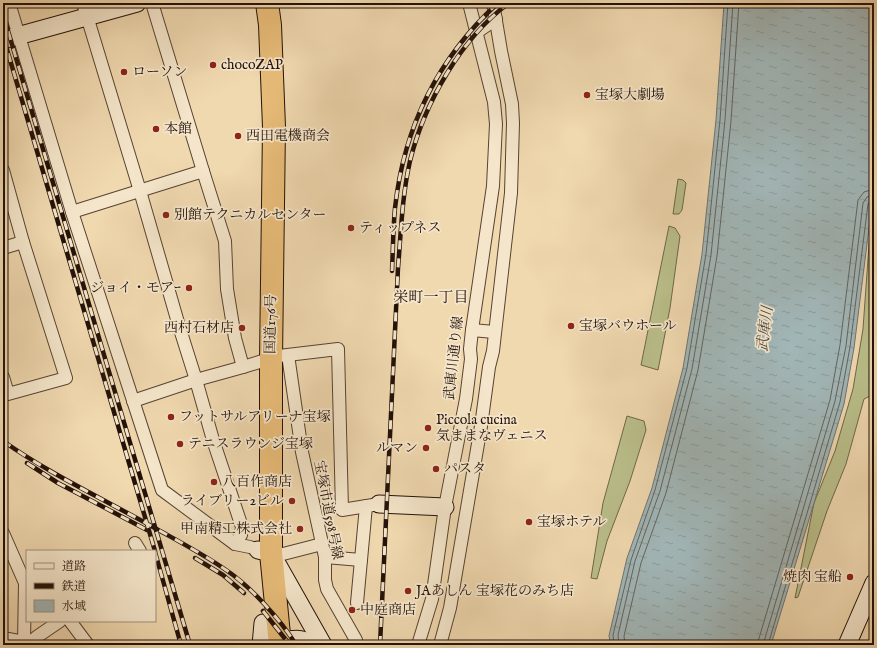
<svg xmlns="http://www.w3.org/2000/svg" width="877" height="648" font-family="'IM FELL English','Noto Serif JP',serif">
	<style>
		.grass { fill: #babf8b; stroke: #6e684a }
		.water { fill: url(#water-ripples); stroke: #6f7471 }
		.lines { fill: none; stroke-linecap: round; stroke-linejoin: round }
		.shore { stroke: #626460; stroke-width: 1 }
		.street-casing { stroke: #564332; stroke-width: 14 }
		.secondary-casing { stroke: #231109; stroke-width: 19 }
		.highway-casing { stroke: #231109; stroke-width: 24 }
		.street { stroke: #f5e6cb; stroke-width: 12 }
		.secondary { stroke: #f5e6cb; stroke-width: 17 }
		.highway { stroke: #e8bc78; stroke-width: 22 }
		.rail-casing { stroke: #231109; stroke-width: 4.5 }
		.rail { stroke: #f5e6cb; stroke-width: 3; stroke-dasharray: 9; stroke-linecap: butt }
		.poi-dot { fill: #8f2418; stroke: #f5e6cb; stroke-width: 1.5 }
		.labels { text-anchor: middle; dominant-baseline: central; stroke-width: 3.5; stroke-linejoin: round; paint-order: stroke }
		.poi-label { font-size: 14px; fill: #231109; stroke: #f5e6cb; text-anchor: start }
		.street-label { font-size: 14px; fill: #231109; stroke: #f5e6cb }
		.neighbourhood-label { font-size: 15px; fill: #231109; stroke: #f5e6cb }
		.water-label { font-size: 15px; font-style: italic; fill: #4f4b46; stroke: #f5e6cb }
	</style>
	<defs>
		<pattern id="water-ripples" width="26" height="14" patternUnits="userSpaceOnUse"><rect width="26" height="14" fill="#a1b6b7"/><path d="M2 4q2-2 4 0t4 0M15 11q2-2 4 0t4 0" fill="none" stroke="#8a9b9c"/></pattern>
	</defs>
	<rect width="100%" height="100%" fill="#f0d8af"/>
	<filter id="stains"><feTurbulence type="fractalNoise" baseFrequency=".005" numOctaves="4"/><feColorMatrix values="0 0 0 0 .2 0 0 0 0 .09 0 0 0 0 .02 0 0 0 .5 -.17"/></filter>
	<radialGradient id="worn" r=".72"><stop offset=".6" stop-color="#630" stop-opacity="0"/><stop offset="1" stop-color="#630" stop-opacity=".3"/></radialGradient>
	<!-- grass -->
	<g class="grass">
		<polygon points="678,179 683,180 686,183 682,210 679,214 673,214"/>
		<polygon points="871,217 874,217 874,383 870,396 864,399 846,464 827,511 798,597 795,598 814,503 835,451 853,389 863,329"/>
		<polygon points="669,226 675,228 680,236 670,308 658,370 641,365"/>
		<polygon points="627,416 644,421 646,430 630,481 607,541 597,579 591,578 603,503"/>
	</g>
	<!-- water -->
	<polygon class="water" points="724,3 874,3 874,188 854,348 844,404 771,645 611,645 609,636 627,558 652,488 683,368 702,254 716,120"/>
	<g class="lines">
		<!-- shore -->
		<g class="shore">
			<polyline points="614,645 613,635 631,560 655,490 687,368 706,254 720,120 728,3"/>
			<polyline points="619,645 618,635 635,561 660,491 692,369 711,255 725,120 733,3"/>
			<polyline points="625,645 624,636 641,563 666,493 698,370 717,256 731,121 739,3"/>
			<polyline points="757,645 830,400 840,345 858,200 864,192 874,189"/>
			<polyline points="763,645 835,401 846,346 863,203 867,197 874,195"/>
			<polyline points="768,645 840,402 850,347 868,204 870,201 874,200"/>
		</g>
		<!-- street casing -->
		<g class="street-casing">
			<g id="street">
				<polyline points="9,3 72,212 162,490 235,544 250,547 258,550"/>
				<polyline points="83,3 140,191 179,326 196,380 213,440 242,527 241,535 235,544"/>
				<polyline points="152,3 203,171"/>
				<polyline points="477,32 496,19"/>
				<polyline points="3,170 23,242 66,378 8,394 3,377"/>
				<polyline points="72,212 203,171 225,241 227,289 235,338 243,367"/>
				<polyline points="3,248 23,242"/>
				<polyline points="472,330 494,332"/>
				<polyline points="288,355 302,452 325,557 325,580 327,589 356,640"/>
				<polyline points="133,401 196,380 243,367 279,356 338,349 342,510 379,504"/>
				<polyline points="3,533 25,583 24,642 3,638"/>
				<polyline points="135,543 140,551"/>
				<polyline points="271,553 283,554 322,544"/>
				<polyline points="325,557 361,560"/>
				<polyline points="357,603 366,506"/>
				<polyline points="70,621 88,645"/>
				<polyline points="27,645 38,636 60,621"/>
				<polyline points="418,645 432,599 445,507 466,399 471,359 470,349 472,330 493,186 496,124 494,102 469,3"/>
				<polyline points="440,645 450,608 481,426 489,367 493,351 511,193 513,123 512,104 501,51 493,3"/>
			</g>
		</g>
		<!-- secondary casing -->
		<g class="secondary-casing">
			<g id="secondary">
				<polyline points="3,40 137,3"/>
				<polyline points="379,504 445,507"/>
				<polyline points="258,550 271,553 323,645"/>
				<path d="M286,640c11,-1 18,-2 26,5"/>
				<polyline points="261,645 263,623"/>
				<polyline points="847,645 874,583"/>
			</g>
		</g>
		<!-- highway casing -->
		<g class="highway-casing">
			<polyline id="highway" points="267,3 270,25 274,127 271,359 271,553 280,645"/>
		</g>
		<!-- street -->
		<use href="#street" class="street"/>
		<!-- secondary -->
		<use href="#secondary" class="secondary"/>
		<!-- highway -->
		<use href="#highway" class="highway"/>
		<!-- rail casing -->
		<g class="rail-casing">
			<g id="rail">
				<polyline points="3,14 190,645"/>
				<polyline points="3,36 155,551"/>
				<path d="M392,271c1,-21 1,-42 3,-63 9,-82 43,-150 103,-205"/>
				<path d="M3,441c47,33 100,58 150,86 25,14 50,27 73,43 24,16 56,51 70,75"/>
				<polyline points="27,463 58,483 147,530"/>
				<polyline points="155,552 181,645"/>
				<polyline points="195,558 223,575 244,593"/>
				<polyline points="263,611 290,645"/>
				<path d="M380,645l18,-377c3,-36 4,-72 12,-107 14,-57 51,-123 99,-158"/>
			</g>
		</g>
		<!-- rail -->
		<use href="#rail" class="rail"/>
	</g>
	<!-- markers -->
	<g class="poi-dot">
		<circle cx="213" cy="65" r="4"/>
		<circle cx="124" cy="72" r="4"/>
		<circle cx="587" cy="95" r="4"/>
		<circle cx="156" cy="129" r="4"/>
		<circle cx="238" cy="136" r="4"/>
		<circle cx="166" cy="215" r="4"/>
		<circle cx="351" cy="228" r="4"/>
		<circle cx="189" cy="288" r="4"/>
		<circle cx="571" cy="326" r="4"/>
		<circle cx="242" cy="328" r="4"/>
		<circle cx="171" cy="417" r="4"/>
		<circle cx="428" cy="428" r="4"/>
		<circle cx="180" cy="444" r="4"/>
		<circle cx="426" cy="448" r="4"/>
		<circle cx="436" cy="469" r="4"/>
		<circle cx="214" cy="482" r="4"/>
		<circle cx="292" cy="501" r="4"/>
		<circle cx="529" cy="522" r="4"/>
		<circle cx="300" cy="529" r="4"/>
		<circle cx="850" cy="577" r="4"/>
		<circle cx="408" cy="591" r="4"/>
		<circle cx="352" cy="610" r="4"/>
	</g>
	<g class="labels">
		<!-- poi labels -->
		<g class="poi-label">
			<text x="221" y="65">chocoZAP</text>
			<text x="132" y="72">ローソン</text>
			<text x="595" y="95">宝塚大劇場</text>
			<text x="164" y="129">本館</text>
			<text x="246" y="136">西田電機商会</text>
			<text x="174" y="215">別館テクニカルセンター</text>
			<text x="359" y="228">ティップネス</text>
			<text x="181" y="288" text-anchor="end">ジョイ・モアｰ</text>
			<text x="579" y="326">宝塚バウホール</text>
			<text x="234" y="328" text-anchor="end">西村石材店</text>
			<text x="179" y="417">フットサルアリーナ宝塚</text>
			<text x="436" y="420">Piccola cucina<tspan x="436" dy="16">気ままなヴェニス</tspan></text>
			<text x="188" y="444">テニスラウンジ宝塚</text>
			<text x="418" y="448" text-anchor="end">ルマン</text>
			<text x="444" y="469">パスタ</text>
			<text x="222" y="482">八百作商店</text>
			<text x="284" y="501" text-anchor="end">ライブリー2ビル</text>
			<text x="537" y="522">宝塚ホテル</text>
			<text x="292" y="529" text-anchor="end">甲南精工株式会社</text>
			<text x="842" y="577" text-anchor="end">焼肉 宝船</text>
			<text x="416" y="591">JAあしん 宝塚花のみち店</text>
			<text x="360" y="610">中庭商店</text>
		</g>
		<!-- street labels -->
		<g class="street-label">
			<text transform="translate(271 324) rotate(-89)">国道176号</text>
			<text transform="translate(454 358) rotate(-84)">武庫川通り線</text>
			<text transform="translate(328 510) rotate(79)">宝塚市道598号線</text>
		</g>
		<!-- neighbourhood labels -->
		<g class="neighbourhood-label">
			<text x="431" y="297">栄町一丁目</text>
		</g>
		<!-- water labels -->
		<g class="water-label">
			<text transform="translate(765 329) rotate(-83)">武庫川</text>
		</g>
	</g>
	<!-- margin -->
	<rect width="877" height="648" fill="none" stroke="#f0d8af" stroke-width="16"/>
	<rect x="4" y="4" width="869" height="640" fill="none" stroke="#231109" stroke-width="2"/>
	<rect x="8" y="8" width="861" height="632" fill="none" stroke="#231109"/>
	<!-- legend -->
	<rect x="26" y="550" width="130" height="72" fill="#f5e6cb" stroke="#a1917d"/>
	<rect x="34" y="563" width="20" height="6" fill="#f5e6cb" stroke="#a1917d"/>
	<text x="62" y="570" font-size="12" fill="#231109">道路</text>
	<rect x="34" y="583" width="20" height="6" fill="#231109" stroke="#a1917d"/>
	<text x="62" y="590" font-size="12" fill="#231109">鉄道</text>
	<rect x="34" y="600" width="20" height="12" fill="url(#water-ripples)" stroke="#a1917d"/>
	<text x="62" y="610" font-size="12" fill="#231109">水域</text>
	<rect width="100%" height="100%" filter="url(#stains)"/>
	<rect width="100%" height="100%" fill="url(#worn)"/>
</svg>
